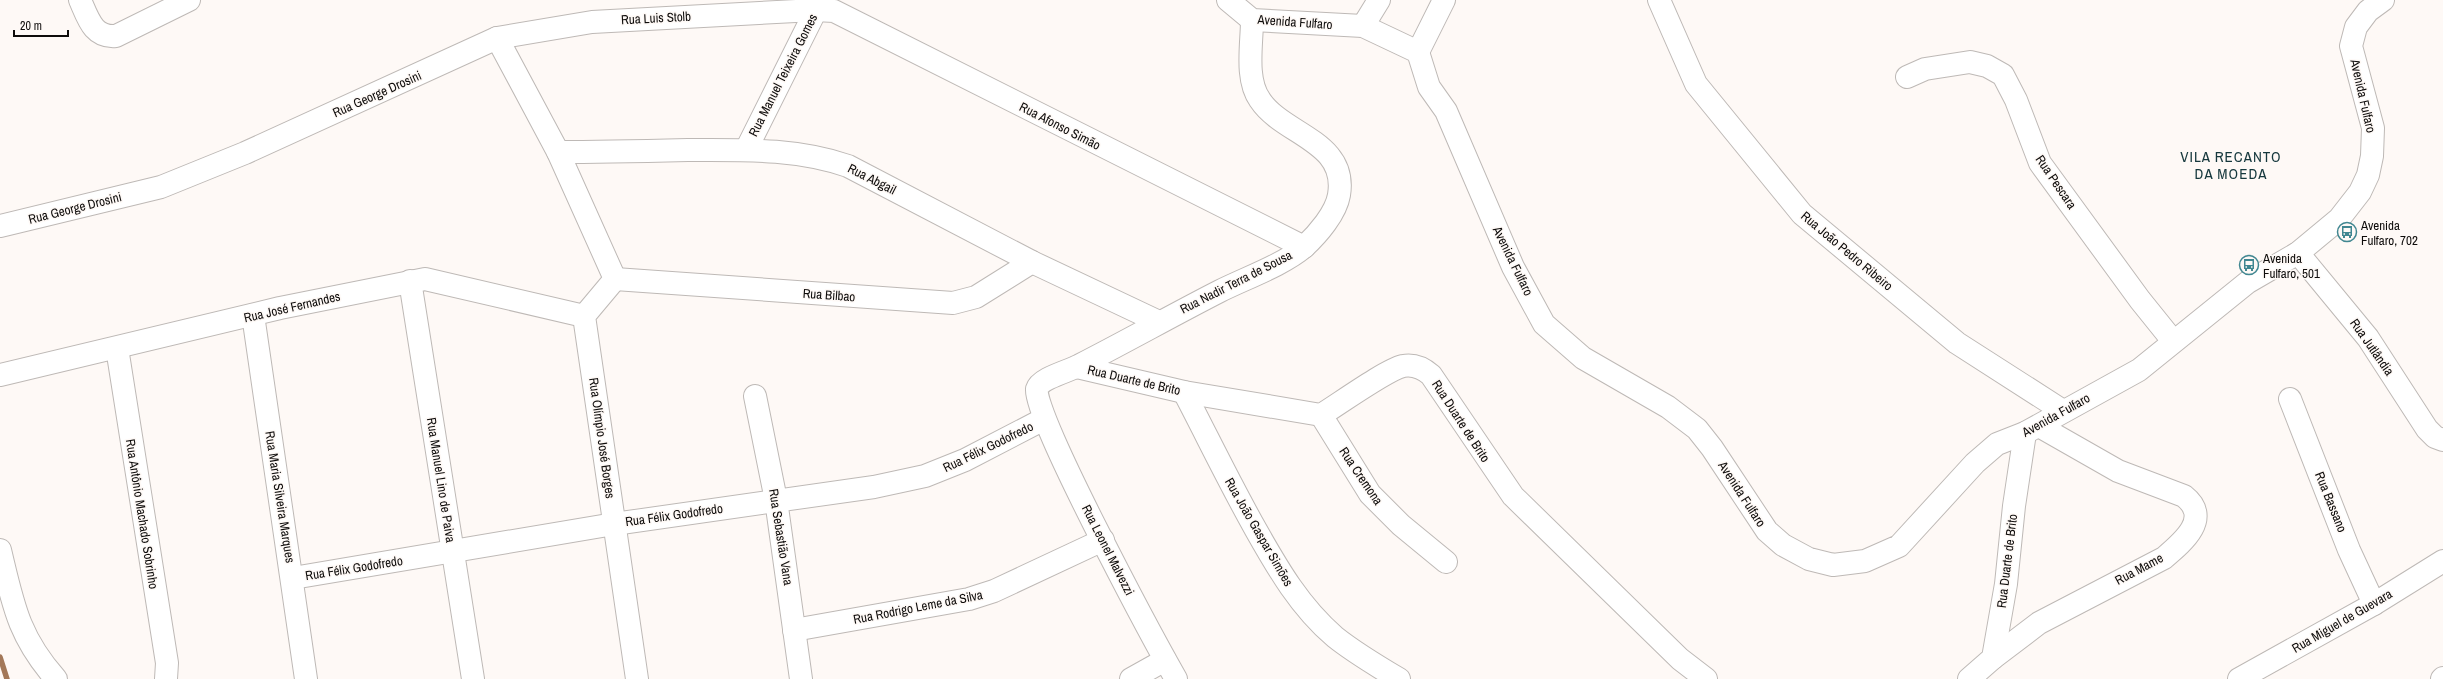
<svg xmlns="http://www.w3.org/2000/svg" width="2443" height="679" font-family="'Archivo Narrow',sans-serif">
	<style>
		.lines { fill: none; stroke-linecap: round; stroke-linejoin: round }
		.stream { stroke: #a37859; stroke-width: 5.5 }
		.street-casing { stroke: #beb9b6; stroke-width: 24 }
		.street { stroke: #fff; stroke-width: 22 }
		.labels { text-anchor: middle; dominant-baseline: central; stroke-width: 3; stroke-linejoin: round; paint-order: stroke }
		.street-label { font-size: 13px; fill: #0e0c0b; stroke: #fef9f6 }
		.poi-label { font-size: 13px; fill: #0e0c0b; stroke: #fef9f6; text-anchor: start }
		.quarter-label { font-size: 15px; letter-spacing: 1px; fill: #16383d; stroke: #fef9f6 }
	</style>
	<rect width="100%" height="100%" fill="#fef9f6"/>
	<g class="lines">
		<!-- stream -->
		<polyline class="stream" points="0,657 7,679"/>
		<!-- street casing -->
		<g class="street-casing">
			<g id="street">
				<path d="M80,0c8,18 13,38 36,36l73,-36"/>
				<polyline points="1228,0 1252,20 1363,26 1418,52 1429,87 1446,111 1513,267 1544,324 1583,358 1668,407 1697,429 1712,448 1767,531 1783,545 1809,559 1833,565 1865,561 1899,546 1975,463 1997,444 2025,433 2139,370 2248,282 2298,253 2339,219 2360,192 2368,175 2372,156 2373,128 2351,46 2356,27 2368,11 2383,0"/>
				<polyline points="1659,0 1696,84 1802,214 1957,343 2063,411"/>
				<polyline points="1363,26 1379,0"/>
				<polyline points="497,38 558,152 615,279"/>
				<polyline points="1418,52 1444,0"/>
				<polyline points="1907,77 1925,69 1970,62 1987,66 2003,75 2016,100 2040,163 2140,300 2173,341"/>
				<polyline points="746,150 821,0"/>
				<path d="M558,152c43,0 87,-1 130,-2 54,0 108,-2 160,16l184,96 127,60"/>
				<polyline points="0,226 161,187 245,153 497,38 592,22 815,10 834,11 1304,247"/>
				<polyline points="2298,253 2368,338 2427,429 2435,437 2443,440"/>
				<polyline points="615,279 953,303 976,297 1032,262"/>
				<polyline points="615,279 584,316 637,679"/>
				<polyline points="410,281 473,679"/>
				<polyline points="253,315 306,679"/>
				<polyline points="117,348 167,663 166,679"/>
				<path d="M1077,367l107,25 137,23c18,-11 65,-45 82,-49 11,-2 20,2 28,9l82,121 167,163 26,20"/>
				<polyline points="0,375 280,308 425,279 584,316"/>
				<path d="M1184,392c24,46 46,92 72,138 22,39 44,77 79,107 20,16 42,29 64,42"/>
				<polyline points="755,396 776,500 801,679"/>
				<polyline points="2290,399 2349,550 2374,604"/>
				<polyline points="1321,415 1370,494 1401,525 1446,562"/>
				<path d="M0,550c13,54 18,86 56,129"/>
				<polyline points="293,578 614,524 874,487 925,476 965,460 1044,419"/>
				<polyline points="794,630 969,599 994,591 1103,540"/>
				<path d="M1993,658l46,-35 125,-65c19,-16 48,-40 20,-62l-66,-25 -79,-45"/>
				<polyline points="1131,679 1165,660"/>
				<path d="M1176,679c-21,-37 -144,-265 -139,-290 3,-11 33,-18 43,-24 47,-24 93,-50 140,-74 26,-13 63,-26 84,-44 14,-13 32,-34 35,-52 9,-54 -56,-60 -79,-95 -15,-21 -8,-56 -8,-80"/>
				<polyline points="1969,679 1993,658 2006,584 2014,506 2025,433"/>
				<polyline points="2239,679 2374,604 2443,561"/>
				<polyline points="2442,679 2443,678"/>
			</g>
		</g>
		<!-- street -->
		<use href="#street" class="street"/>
	</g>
	<!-- icons -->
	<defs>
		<g id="bus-ring" transform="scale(1)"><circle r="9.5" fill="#fef9f6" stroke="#418791" stroke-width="1.5"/><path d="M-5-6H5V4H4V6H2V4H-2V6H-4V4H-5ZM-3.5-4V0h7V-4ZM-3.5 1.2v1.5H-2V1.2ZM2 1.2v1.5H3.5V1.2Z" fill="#418791"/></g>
	</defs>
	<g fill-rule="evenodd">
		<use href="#bus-ring" x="2347" y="232"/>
		<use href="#bus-ring" x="2249" y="265"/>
	</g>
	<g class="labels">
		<!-- street labels -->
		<g class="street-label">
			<text transform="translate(656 18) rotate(-3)">Rua Luis Stolb</text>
			<text transform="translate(1295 22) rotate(4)">Avenida Fulfaro</text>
			<text transform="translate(783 75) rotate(-63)">Rua Manuel Teixeira Gomes</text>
			<text transform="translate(377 94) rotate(-24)">Rua George Drosini</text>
			<text transform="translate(2363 96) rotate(77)">Avenida Fulfaro</text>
			<text transform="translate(1060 126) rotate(27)">Rua Afonso Simão</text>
			<text transform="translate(872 179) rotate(27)">Rua Abgail</text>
			<text transform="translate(2056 182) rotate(56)">Rua Pescara</text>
			<text transform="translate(75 208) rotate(-14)">Rua George Drosini</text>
			<text transform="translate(1847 251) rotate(40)">Rua João Pedro Ribeiro</text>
			<text transform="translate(1513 261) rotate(64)">Avenida Fulfaro</text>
			<text transform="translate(1236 282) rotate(-27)">Rua Nadir Terra de Sousa</text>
			<text transform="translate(829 295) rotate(4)">Rua Bilbao</text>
			<text transform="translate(292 307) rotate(-13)">Rua José Fernandes</text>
			<text transform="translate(2372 347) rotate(55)">Rua Jutlândia</text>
			<text transform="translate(1134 380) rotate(13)">Rua Duarte de Brito</text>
			<text transform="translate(2056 415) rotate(-29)">Avenida Fulfaro</text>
			<text transform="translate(1461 421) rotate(57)">Rua Duarte de Brito</text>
			<text transform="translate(602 438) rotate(82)">Rua Olímpio José Borges</text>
			<text transform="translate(988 447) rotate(-26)">Rua Félix Godofredo</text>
			<text transform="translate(1361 476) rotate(56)">Rua Cremona</text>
			<text transform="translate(441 480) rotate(81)">Rua Manuel Lino de Paiva</text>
			<text transform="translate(1742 494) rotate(57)">Avenida Fulfaro</text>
			<text transform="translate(280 497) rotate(81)">Rua Maria Silveira Marques</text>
			<text transform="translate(2331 502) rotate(68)">Rua Bassano</text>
			<text transform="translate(142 514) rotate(81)">Rua Antônio Machado Sobrinho</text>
			<text transform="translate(674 515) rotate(-8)">Rua Félix Godofredo</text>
			<text transform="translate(1259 532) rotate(60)">Rua João Gaspar Simões</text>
			<text transform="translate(781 537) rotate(81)">Rua Sebastião Vana</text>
			<text transform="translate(1108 550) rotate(63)">Rua Leonel Malvezzi</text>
			<text transform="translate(2007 561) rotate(-83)">Rua Duarte de Brito</text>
			<text transform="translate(354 568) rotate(-9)">Rua Félix Godofredo</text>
			<text transform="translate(2139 569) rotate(-28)">Rua Mame</text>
			<text transform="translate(918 607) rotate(-11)">Rua Rodrigo Leme da Silva</text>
			<text transform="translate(2342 621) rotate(-30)">Rua Miguel de Guevara</text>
		</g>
		<!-- poi labels -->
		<g class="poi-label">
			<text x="2361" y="225">Avenida<tspan x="2361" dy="15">Fulfaro, 702</tspan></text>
			<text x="2263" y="258">Avenida<tspan x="2263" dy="15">Fulfaro, 501</tspan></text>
		</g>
		<!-- quarter labels -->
		<g class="quarter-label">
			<text x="2231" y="156">VILA RECANTO<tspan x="2231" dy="17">DA MOEDA</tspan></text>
		</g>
	</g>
	<!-- scale -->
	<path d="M14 30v6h54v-6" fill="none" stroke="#0e0c0b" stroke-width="2"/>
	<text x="20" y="30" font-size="12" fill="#0e0c0b" stroke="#fef9f6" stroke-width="3" paint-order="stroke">20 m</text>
</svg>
